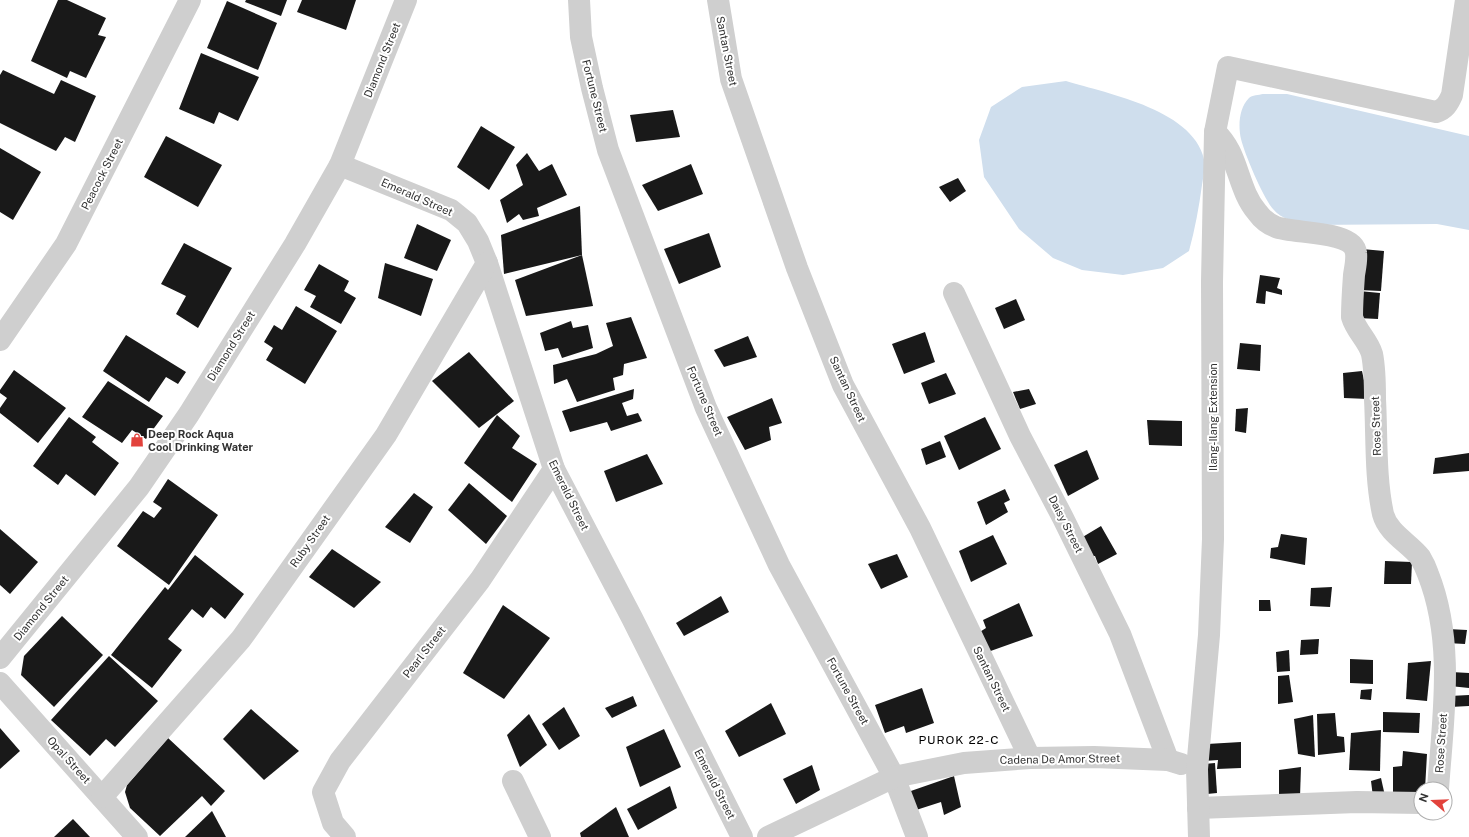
<svg xmlns="http://www.w3.org/2000/svg" width="1469" height="837" font-family="'Public Sans',sans-serif">
	<style>
		.water { fill: #cfdeed }
		.building { fill: #191919 }
		.lines { fill: none; stroke-linecap: round; stroke-linejoin: round }
		.minor { stroke: #cfcfcf; stroke-width: 22 }
		.labels { text-anchor: middle; dominant-baseline: central; stroke-width: 4; stroke-linejoin: round; paint-order: stroke }
		.street-label { font-size: 11px; fill: #323232; stroke: #fff }
		.poi-label { font-size: 11px; font-weight: bold; fill: #323232; stroke: #fff; text-anchor: start }
		.neighbourhood-label { font-size: 12px; letter-spacing: 1px; fill: #000; stroke: #fff }
	</style>
	<rect width="100%" height="100%" fill="#fff"/>
	<!-- water -->
	<g class="water">
		<path d="M1066,81c42,13 132,29 139,83 0,6 -2,14 -3,21 -3,22 -7,44 -13,66l-26,17 -40,7 -41,-5 -29,-12 -34,-29 -35,-52 -5,-37 12,-33 31,-20z"/>
		<path d="M1263,94h24l182,42v94l-32,-6 -128,1c-13,-3 -27,-5 -36,-16 -10,-12 -28,-54 -32,-70 -3,-13 -2,-31 8,-41 3,-3 10,-3 14,-4z"/>
	</g>
	<!-- building -->
	<g class="building">
		<polygon points="58,0 67,0 106,18 98,35 106,37 86,78 70,71 67,78 31,61"/>
		<polygon points="246,0 287,0 281,16 245,2"/>
		<polygon points="302,0 356,0 346,30 297,12"/>
		<polygon points="227,1 277,23 258,70 207,48"/>
		<polygon points="201,53 259,77 238,121 219,112 214,124 179,109"/>
		<polygon points="3,70 54,94 61,80 96,96 75,142 65,137 56,151 0,123 0,75"/>
		<polygon points="673,110 680,137 636,142 630,115"/>
		<polygon points="481,126 515,147 489,190 457,167"/>
		<polygon points="166,136 222,165 198,207 144,177"/>
		<polygon points="0,148 41,172 13,220 0,212"/>
		<polygon points="527,153 539,171 552,164 567,195 537,208 539,216 523,220 519,214 507,223 500,200 523,185 516,165"/>
		<polygon points="691,164 703,194 658,211 642,185"/>
		<polygon points="958,178 966,191 950,202 939,187"/>
		<polygon points="580,206 582,255 504,274 501,235"/>
		<polygon points="417,224 451,240 437,271 404,258"/>
		<polygon points="709,233 721,267 679,284 664,249"/>
		<polygon points="184,243 232,268 198,328 176,314 186,296 161,284"/>
		<polygon points="1362,249 1384,251 1381,291 1359,290"/>
		<polygon points="582,255 593,306 526,316 515,280"/>
		<polygon points="385,263 433,279 421,316 378,298"/>
		<polygon points="319,264 349,281 344,291 356,298 341,324 310,307 316,296 304,290"/>
		<polygon points="1260,275 1280,278 1277,288 1282,290 1282,295 1266,291 1265,304 1256,303"/>
		<polygon points="1359,291 1380,293 1378,319 1358,318"/>
		<polygon points="1016,299 1025,320 1004,329 995,308"/>
		<polygon points="296,306 337,331 305,384 266,360 273,348 264,342 274,325 282,330"/>
		<polygon points="631,317 647,358 624,364 623,375 613,378 615,390 577,402 567,379 554,384 553,365 596,354 613,346 606,323"/>
		<polygon points="571,321 573,328 588,325 593,348 562,358 558,348 545,351 540,333"/>
		<polygon points="925,332 935,362 904,374 892,344"/>
		<polygon points="126,335 186,372 178,384 166,377 149,402 103,371"/>
		<polygon points="748,336 757,357 724,367 714,350"/>
		<polygon points="1240,343 1261,345 1260,371 1237,369"/>
		<polygon points="469,352 514,401 479,428 432,381"/>
		<polygon points="14,370 66,408 38,443 0,413 0,408 7,398 0,393 0,390"/>
		<polygon points="1362,371 1368,399 1344,398 1343,373"/>
		<polygon points="946,373 956,394 929,404 921,383"/>
		<polygon points="108,381 163,416 146,439 132,430 122,443 82,417"/>
		<polygon points="634,389 633,399 622,403 627,416 638,413 642,421 611,431 607,422 570,432 562,411"/>
		<polygon points="1029,389 1036,404 1020,409 1013,392"/>
		<polygon points="772,398 782,423 769,427 771,440 745,450 727,417"/>
		<polygon points="1248,408 1246,433 1235,431 1236,409"/>
		<polygon points="497,415 520,436 512,448 537,464 512,502 464,463"/>
		<polygon points="69,417 96,437 92,442 119,463 95,496 66,474 58,485 33,466"/>
		<polygon points="985,417 1001,449 959,470 944,436"/>
		<polygon points="1147,420 1182,421 1182,446 1149,445"/>
		<polygon points="940,441 946,457 926,465 921,449"/>
		<polygon points="1087,450 1099,479 1068,496 1054,465"/>
		<polygon points="1469,453 1469,471 1433,474 1435,458"/>
		<polygon points="647,454 663,484 616,502 604,471"/>
		<polygon points="168,479 218,515 169,585 117,546 143,511 154,518 162,508 153,502"/>
		<polygon points="469,483 507,516 486,544 448,510"/>
		<polygon points="1005,489 1010,500 1004,503 1008,512 986,525 977,502"/>
		<polygon points="414,493 433,507 410,543 385,527"/>
		<polygon points="1101,526 1117,554 1098,564 1095,556 1088,557 1081,538"/>
		<polygon points="0,529 38,562 10,594 0,585"/>
		<polygon points="1281,534 1307,538 1305,565 1270,558 1271,548 1278,547"/>
		<polygon points="993,535 1007,564 971,582 959,551"/>
		<polygon points="332,549 381,582 354,608 309,577"/>
		<polygon points="897,554 908,577 881,589 868,564"/>
		<polygon points="195,555 244,594 225,619 211,607 203,618 192,609 168,639 182,650 152,688 111,655 165,587 168,590"/>
		<polygon points="1385,561 1412,562 1411,584 1384,584"/>
		<polygon points="1332,587 1330,607 1310,606 1311,588"/>
		<polygon points="721,596 729,612 684,636 676,623"/>
		<polygon points="1259,600 1270,600 1271,611 1259,611"/>
		<polygon points="1019,603 1033,636 985,653 975,635 986,628 983,620"/>
		<polygon points="503,605 550,638 504,699 463,673"/>
		<polygon points="62,616 103,655 54,707 21,675 24,656"/>
		<polygon points="1448,629 1467,630 1465,644 1447,643"/>
		<polygon points="1319,639 1318,654 1300,655 1301,640"/>
		<polygon points="1289,650 1290,671 1277,672 1276,652"/>
		<polygon points="109,656 158,701 115,747 106,739 90,756 51,720"/>
		<polygon points="1350,659 1373,660 1373,684 1350,683"/>
		<polygon points="1431,661 1427,701 1406,699 1408,663"/>
		<polygon points="1451,672 1469,673 1469,688 1450,686"/>
		<polygon points="1289,675 1293,702 1278,704 1278,676"/>
		<polygon points="922,688 934,723 906,733 904,726 885,733 875,705"/>
		<polygon points="1372,689 1371,700 1360,699 1361,690"/>
		<polygon points="1469,695 1469,706 1450,707 1450,696"/>
		<polygon points="633,696 637,706 612,718 605,708"/>
		<polygon points="771,703 786,734 739,757 725,731"/>
		<polygon points="564,707 580,736 559,750 542,724"/>
		<polygon points="251,709 299,751 264,780 223,739"/>
		<polygon points="1383,712 1420,713 1419,733 1383,732"/>
		<polygon points="1335,713 1337,736 1344,737 1345,752 1318,755 1317,714"/>
		<polygon points="529,714 547,745 520,767 507,735"/>
		<polygon points="1313,715 1315,757 1298,754 1294,719"/>
		<polygon points="0,728 20,751 0,769"/>
		<polygon points="664,729 681,767 640,787 626,747"/>
		<polygon points="1381,730 1380,771 1349,770 1351,733"/>
		<polygon points="168,738 225,791 211,806 202,796 160,836 130,808 125,792 127,785"/>
		<polygon points="1241,742 1241,768 1217,769 1218,760 1204,761 1207,744"/>
		<polygon points="1403,751 1427,754 1425,789 1421,789 1421,796 1393,798 1393,767 1402,766"/>
		<polygon points="1215,763 1217,793 1207,794 1204,764"/>
		<polygon points="812,765 820,790 796,804 783,779"/>
		<polygon points="1301,767 1300,797 1279,796 1279,770"/>
		<polygon points="954,776 961,807 944,815 941,802 913,811 908,792"/>
		<polygon points="1381,778 1385,796 1373,797 1371,781"/>
		<polygon points="670,786 677,808 638,830 627,809"/>
		<polygon points="616,807 629,837 581,837 580,833"/>
		<polygon points="212,811 226,837 185,837"/>
		<polygon points="73,819 90,837 54,837"/>
	</g>
	<g class="lines">
		<!-- minor -->
		<g class="minor">
			<polyline points="579,0 581,37 592,88 608,150 706,408 779,565 894,777 917,837"/>
			<polyline points="718,0 731,79 797,268 843,385 920,528 1030,758"/>
			<path d="M1215,132c24,21 22,57 42,80 5,7 11,12 19,15 17,7 78,3 80,26 1,7 -1,15 -2,22 -1,14 -2,28 -2,42 4,14 16,23 20,37 3,15 3,31 3,45 2,38 0,78 8,115 5,19 26,29 37,43 3,5 6,11 8,17 27,68 15,143 10,215"/>
			<polyline points="340,165 451,210 467,223 478,241 487,263 554,469 632,618 742,837"/>
			<polyline points="954,293 1020,436 1063,518 1120,634 1168,760"/>
			<polyline points="0,340 66,244 190,0"/>
			<polyline points="0,658 139,487 189,414 295,244 340,165 406,0"/>
			<polyline points="0,683 137,837"/>
			<polyline points="513,781 540,837"/>
			<polyline points="102,797 241,639 386,435 487,263"/>
			<polyline points="1198,808 1357,802 1421,803"/>
			<polyline points="345,837 333,823 323,792 340,761 480,580 554,469"/>
			<polyline points="768,837 894,777 964,763 1030,758 1094,757 1168,760 1181,764"/>
			<path d="M1199,837l-2,-68 12,-134 4,-96 -1,-257 3,-150 13,-65 208,45c9,-3 12,-8 16,-17l14,-95"/>
		</g>
	</g>
	<!-- icons -->
	<defs>
		<g id="shop-bare" transform="scale(1.08)"><path d="M-5-2.5h2.3a2.7 3.5 0 0 1 5.4 0H5L5.5 6h-11ZM-1.5-2.5h3a1.5 2.3 0 0 0-3 0Z" fill="#e2423c" stroke="#fff" stroke-width="2.5" paint-order="stroke"/></g>
	</defs>
	<g fill-rule="evenodd">
		<use href="#shop-bare" x="137" y="440"/>
	</g>
	<g class="labels">
		<!-- street labels -->
		<g class="street-label">
			<text transform="translate(727 51) rotate(79)">Santan Street</text>
			<text transform="translate(382 60) rotate(-68)">Diamond Street</text>
			<text transform="translate(595 96) rotate(76)">Fortune Street</text>
			<text transform="translate(102 174) rotate(-63)">Peacock Street</text>
			<text transform="translate(417 197) rotate(24)">Emerald Street</text>
			<text transform="translate(231 346) rotate(-58)">Diamond Street</text>
			<text transform="translate(848 389) rotate(65)">Santan Street</text>
			<text transform="translate(705 401) rotate(67)">Fortune Street</text>
			<text transform="translate(1213 417) rotate(-90)">Ilang-Ilang Extension</text>
			<text transform="translate(1376 426) rotate(-92)">Rose Street</text>
			<text transform="translate(569 495) rotate(64)">Emerald Street</text>
			<text transform="translate(1066 524) rotate(63)">Daisy Street</text>
			<text transform="translate(310 541) rotate(-55)">Ruby Street</text>
			<text transform="translate(41 608) rotate(-51)">Diamond Street</text>
			<text transform="translate(424 652) rotate(-52)">Pearl Street</text>
			<text transform="translate(992 679) rotate(64)">Santan Street</text>
			<text transform="translate(848 691) rotate(61)">Fortune Street</text>
			<text transform="translate(1441 743) rotate(-86)">Rose Street</text>
			<text transform="translate(1060 759) rotate(-1)">Cadena De Amor Street</text>
			<text transform="translate(69 760) rotate(48)">Opal Street</text>
			<text transform="translate(715 784) rotate(63)">Emerald Street</text>
		</g>
		<!-- poi labels -->
		<g class="poi-label">
			<text x="148" y="434">Deep Rock Aqua<tspan x="148" dy="13">Cool Drinking Water</tspan></text>
		</g>
		<!-- neighbourhood labels -->
		<g class="neighbourhood-label">
			<text x="959" y="740">PUROK 22-C</text>
		</g>
	</g>
	<!-- north arrow -->
	<g transform="translate(1433 801) rotate(289)"><circle r="19" fill="#ffffff" stroke="#adadad"/>
	<path d="M0-3L7 15L0 10L-7 15Z" fill="#e2423c"/>
	<text y="-6" font-size="11" font-weight="bold" text-anchor="middle" fill="#323232">N</text>
	</g>
</svg>
